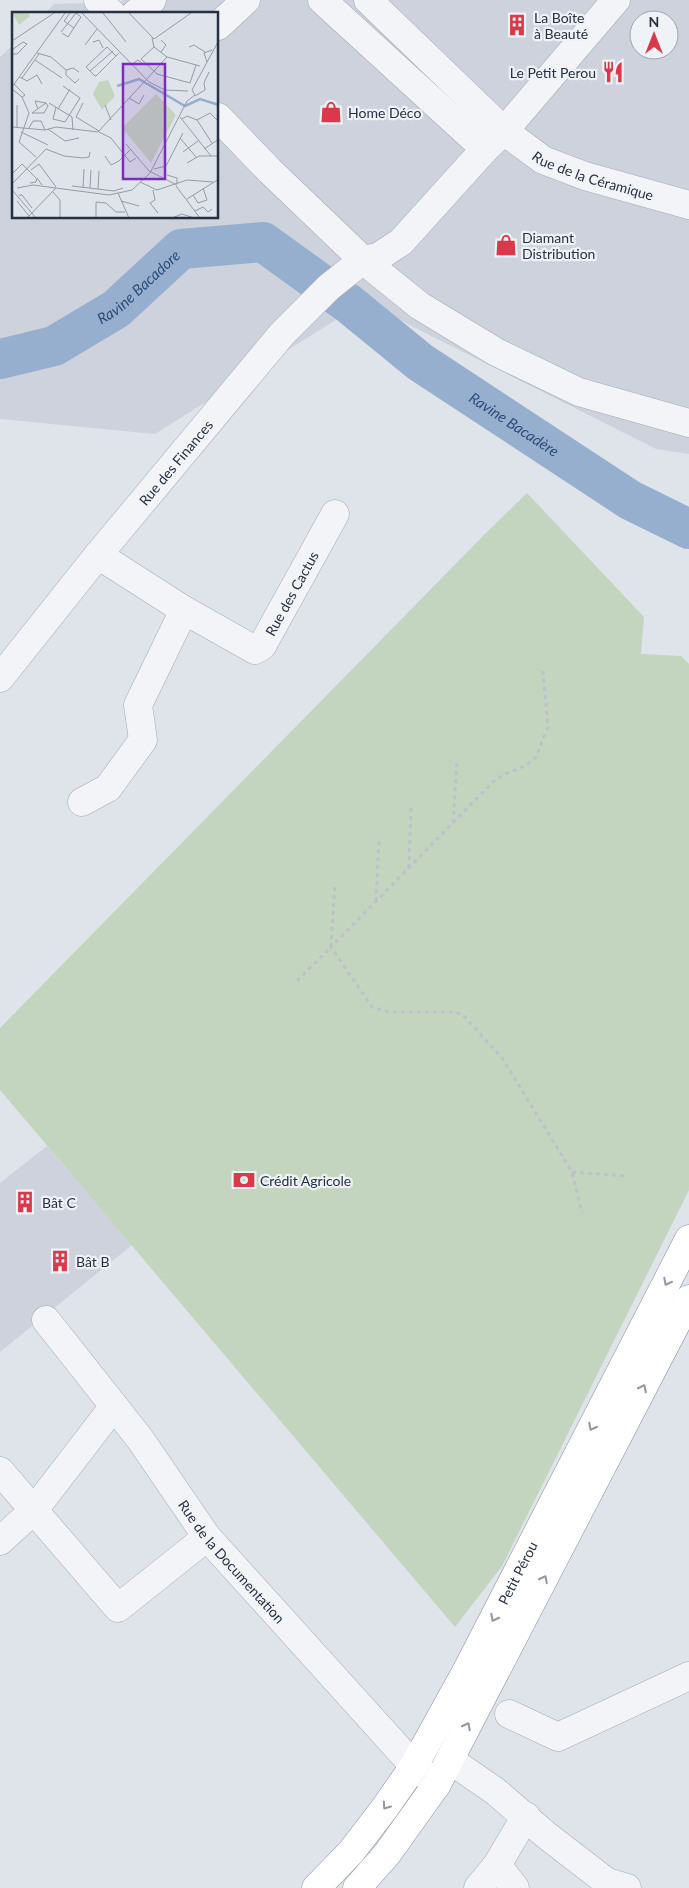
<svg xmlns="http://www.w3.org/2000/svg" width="689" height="1888" font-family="Lato,sans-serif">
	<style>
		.built { fill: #cdd2dc; fill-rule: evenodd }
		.green { fill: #c4d5bf }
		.water { fill: #96afce }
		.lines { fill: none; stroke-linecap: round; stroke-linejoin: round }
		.river { stroke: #96afce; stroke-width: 40 }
		.minor-casing { stroke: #a4aab5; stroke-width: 29 }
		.highway-casing { stroke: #858fa2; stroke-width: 29 }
		.path { stroke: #bdc1c9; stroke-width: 3; stroke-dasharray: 4 4; stroke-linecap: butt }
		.minor { stroke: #f2f4f8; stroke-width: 28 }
		.highway { stroke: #fff; stroke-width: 28 }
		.oneway { stroke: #9298a1 }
		.labels { text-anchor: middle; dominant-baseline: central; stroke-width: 4.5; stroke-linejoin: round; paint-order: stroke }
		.poi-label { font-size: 14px; fill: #263043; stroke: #eff2f7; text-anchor: start }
		.street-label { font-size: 14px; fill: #263043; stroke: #eff2f7 }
		.water-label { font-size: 15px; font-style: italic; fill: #2c4c7b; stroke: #eff2f7 }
		.inset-river { fill: none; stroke: #96afce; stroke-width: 2.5 }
		.inset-road { fill: none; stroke: #959ba7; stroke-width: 1 }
		.view { fill: #7b2cbf; fill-opacity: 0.15; stroke: #7b2cbf; stroke-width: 2.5 }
		.inset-edge { fill: none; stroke: #263043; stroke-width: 2.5 }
	</style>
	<rect width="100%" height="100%" fill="#dfe3ea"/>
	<!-- built -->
	<g class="built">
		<path d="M123,0h566v454l-33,-5 -292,-147 -209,132 -155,-15v-362l14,-13v174h204v-204h-174l10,-10 67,-2zM639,20h30v30h-30z"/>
		<polygon points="47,1146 132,1245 0,1352 0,1183"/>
	</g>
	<!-- green -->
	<polygon class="green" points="527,493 644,617 641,654 681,656 689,664 689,1190 502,1566 455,1627 0,1090 0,1028 483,536"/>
	<!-- water -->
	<polygon class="water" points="76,323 86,337 46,360 0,378 0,358 59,340"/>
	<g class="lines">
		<!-- river -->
		<path class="river" id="s1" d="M0,359l54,-13 62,-37 65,-60 82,-7 86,62 71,58 210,138 59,29"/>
		<!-- minor casing -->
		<g class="minor-casing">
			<g id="minor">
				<polyline points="98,0 112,14"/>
				<polyline points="322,0 485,149"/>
				<path id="s2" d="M368,0l136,131 39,29 42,16 104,29"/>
				<polyline points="135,14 152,0"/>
				<polyline points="218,26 246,0"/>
				<polyline points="218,117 270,171 363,260 420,306 496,352 579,392 689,423"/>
				<path id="s3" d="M98,555l86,55 71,40 7,-4 73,-132"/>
				<path id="s4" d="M0,678l98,-123 184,-221 47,-47 34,-27 15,-3 23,-15 84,-93 19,-18 112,-131"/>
				<polyline points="82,802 108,788 143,740 138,705 184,610"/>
				<path id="s5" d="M46,1320l94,119 67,98 207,229 23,18"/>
				<polyline points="0,1471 118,1608 207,1537"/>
				<polyline points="0,1541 34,1510 114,1406"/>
				<polyline points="509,1714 558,1737 689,1676"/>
				<polyline points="450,1760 495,1791 546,1835 607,1882 627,1888"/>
				<polyline points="497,1865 515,1888"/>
				<polyline points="478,1888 497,1865 526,1816"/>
			</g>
		</g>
		<!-- highway casing -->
		<g class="highway-casing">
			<g id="highway">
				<path id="s6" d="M316,1888l35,-36 33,-43 30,-43 53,-96 222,-431"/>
				<polyline points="357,1888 387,1854 437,1784 689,1299"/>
			</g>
		</g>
		<!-- path -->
		<g class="path">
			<polyline points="543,671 548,727 536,757 527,765 505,774 494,781 331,947 372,1007 389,1012 455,1012 463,1015 502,1058 572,1172 582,1213"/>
			<polyline points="453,823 457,761"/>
			<polyline points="409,868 411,806"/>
			<polyline points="376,901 379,839"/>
			<polyline points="297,981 331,947 335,883"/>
			<polyline points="572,1172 626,1176"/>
		</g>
		<!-- minor -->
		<use href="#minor" class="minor"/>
		<!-- highway -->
		<use href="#highway" class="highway"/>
	</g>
	<!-- one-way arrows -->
	<defs><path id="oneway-chevron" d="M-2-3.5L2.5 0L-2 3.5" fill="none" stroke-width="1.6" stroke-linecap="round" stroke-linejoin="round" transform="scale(1.25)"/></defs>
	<g class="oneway">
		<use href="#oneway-chevron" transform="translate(667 1282) rotate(117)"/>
		<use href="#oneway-chevron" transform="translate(643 1388) rotate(-63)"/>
		<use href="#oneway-chevron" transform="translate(592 1427) rotate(117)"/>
		<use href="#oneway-chevron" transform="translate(544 1579) rotate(-63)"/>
		<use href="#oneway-chevron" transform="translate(494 1618) rotate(117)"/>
		<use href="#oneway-chevron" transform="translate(467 1726) rotate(-63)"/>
		<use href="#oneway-chevron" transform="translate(386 1806) rotate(125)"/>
	</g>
	<!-- icons -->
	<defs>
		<g id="building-bare" transform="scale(1.725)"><path d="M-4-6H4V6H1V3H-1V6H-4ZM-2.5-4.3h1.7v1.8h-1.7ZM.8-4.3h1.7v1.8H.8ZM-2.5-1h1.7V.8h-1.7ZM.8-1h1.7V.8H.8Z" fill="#db384a" stroke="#eff2f7" stroke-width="2.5" paint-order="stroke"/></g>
		<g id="restaurant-bare" transform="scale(1.725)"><path d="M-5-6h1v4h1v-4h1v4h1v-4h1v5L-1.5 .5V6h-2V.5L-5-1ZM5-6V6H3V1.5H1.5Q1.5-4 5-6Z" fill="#db384a" stroke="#eff2f7" stroke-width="2.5" paint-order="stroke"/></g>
		<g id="shop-bare" transform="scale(1.725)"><path d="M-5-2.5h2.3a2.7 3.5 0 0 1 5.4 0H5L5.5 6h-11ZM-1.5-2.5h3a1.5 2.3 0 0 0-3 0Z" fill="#db384a" stroke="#eff2f7" stroke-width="2.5" paint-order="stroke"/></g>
		<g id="bank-bare" transform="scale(1.725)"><path d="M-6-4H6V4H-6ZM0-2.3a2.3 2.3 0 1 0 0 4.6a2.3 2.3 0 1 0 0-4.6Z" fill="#db384a" stroke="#eff2f7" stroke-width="2.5" paint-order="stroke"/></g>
	</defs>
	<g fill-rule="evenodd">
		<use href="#building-bare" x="517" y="25"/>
		<use href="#restaurant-bare" x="613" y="72"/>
		<use href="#shop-bare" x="331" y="112"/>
		<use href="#shop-bare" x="506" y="245"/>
		<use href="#bank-bare" x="244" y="1180"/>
		<use href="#building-bare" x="25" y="1202"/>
		<use href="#building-bare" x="60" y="1261"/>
	</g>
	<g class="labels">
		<!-- poi labels -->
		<g class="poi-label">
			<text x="534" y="17">La Boîte<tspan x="534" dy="16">à Beauté</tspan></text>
			<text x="596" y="72" text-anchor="end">Le Petit Perou</text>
			<text x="348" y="112">Home Déco</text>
			<text x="522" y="237">Diamant<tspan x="522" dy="16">Distribution</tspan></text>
			<text x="260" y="1180">Crédit Agricole</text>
			<text x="42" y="1202">Bât C</text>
			<text x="76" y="1261">Bât B</text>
		</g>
		<!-- street labels -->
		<g class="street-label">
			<text stroke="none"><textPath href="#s2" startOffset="290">Rue de la Céramique</textPath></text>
			<text stroke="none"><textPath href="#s4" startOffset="278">Rue des Finances</textPath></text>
			<text stroke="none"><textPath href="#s3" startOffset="252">Rue des Cactus</textPath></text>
			<text stroke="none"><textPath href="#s5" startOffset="305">Rue de la Documentation</textPath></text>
			<text stroke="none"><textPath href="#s6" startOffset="376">Petit Pérou</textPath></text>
		</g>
		<!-- water labels -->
		<g class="water-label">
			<text stroke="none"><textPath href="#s1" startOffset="159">Ravine Bacadore</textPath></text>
			<text stroke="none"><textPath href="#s1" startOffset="609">Ravine Bacadère</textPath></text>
		</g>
	</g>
	<!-- overview -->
	<g transform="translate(12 12)">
		<rect width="206" height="206" fill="#dfe3ea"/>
		<path d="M0,1h16l2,3 -11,9zM96,68l7,16 -13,14 -9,-16 6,-12zM144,82l20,21 -25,48 -29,-35z" fill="#c4d5bf"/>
		<path class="inset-river" d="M105,74l22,-7 46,27 15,-7 19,6"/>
		<path class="inset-road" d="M58,1l-6,8 10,7M70,1l67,69 16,8 23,1M91,1l23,29M117,1l25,26 37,-26M49,20l15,-19 5,4 -13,20 -6,-4M140,26l2,9 13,10 33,9M0,29l42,-28M81,30l6,-2 4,8M73,33l12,-16M142,35l-13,12 16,15 33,9 6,-18M177,35l5,-2 11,7M0,38l11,-8 4,2 -10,10h-5M149,40l5,-7 -5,-5M25,41l14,4 15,13M104,44l-9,-9 -21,20 9,9h1l23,-23M23,48l27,18M195,50l-3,-9 8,-3M119,53l7,-5 5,4M78,59l23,-20M8,65l7,4 10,-6 5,9M10,66l17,-24M67,67l-4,4 -9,-8v-5l7,-2 6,4M2,72l11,11 -3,2M0,75l53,-74M0,77l10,8 7,16 -10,29 17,15M180,78l27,-50M183,84l10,-6 -1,-7 5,-11M117,86l10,6 5,-9M37,91l23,14 1,13M71,91l-7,14 23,14M93,93l6,15M44,95l-3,12 12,3 15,-24 -17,-12M26,97l-3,-8 11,2M46,97l12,-20M20,101h12l4,-7 -2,-3M20,101l14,-10M168,105l31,39M170,107l5,-3 10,4 15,23M185,108l13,-7 9,9M0,115l33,3 11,-3 42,5 69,-75M5,115v-22M17,116l4,-7h8l4,9M36,117l17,12 14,-3M9,120l27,13M87,120l12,6 19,24 6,-4M168,126l16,19M114,132l24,28M192,137l15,-10M171,140l15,-11M93,144l6,9 8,-4 11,-11M175,151l12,-7h19M142,157l12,-3 17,-33M19,158l8,-6 17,23M139,160l26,13M0,162l10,-10 14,14M155,163l10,3v6M128,170l17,8 30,-10 26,2M1,171l33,-34 18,7 19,2 6,-1 1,-5M18,171l6,-1 1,-4 5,7M60,174l42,5 9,-3M164,174l24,32M5,176l16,-3 76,10 23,-5 18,-17 37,-72 8,-6 -3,-5M71,176l1,-19M78,176l1,-18M86,177l1,-18M141,178l2,10 -5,3 8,10M1,179l23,27M41,180l7,8v18M106,181l11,25M7,183h3l10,13M181,183l5,8 9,-3 -4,-12M175,187l32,-20M5,189l12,15M109,189l18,5M183,199l8,-4 5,5 4,-3M15,206l29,-30M84,206v-16l10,1 10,9h9M160,206l10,-4 12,4"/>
		<path class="view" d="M111,52h42v115h-42z"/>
		<rect width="206" height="206" class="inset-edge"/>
	</g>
	<!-- north arrow -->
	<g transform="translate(654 35)"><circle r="24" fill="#eff2f7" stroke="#9fa4af"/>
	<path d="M0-4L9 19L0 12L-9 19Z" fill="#db384a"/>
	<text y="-8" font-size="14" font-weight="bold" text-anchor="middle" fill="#263043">N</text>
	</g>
</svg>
